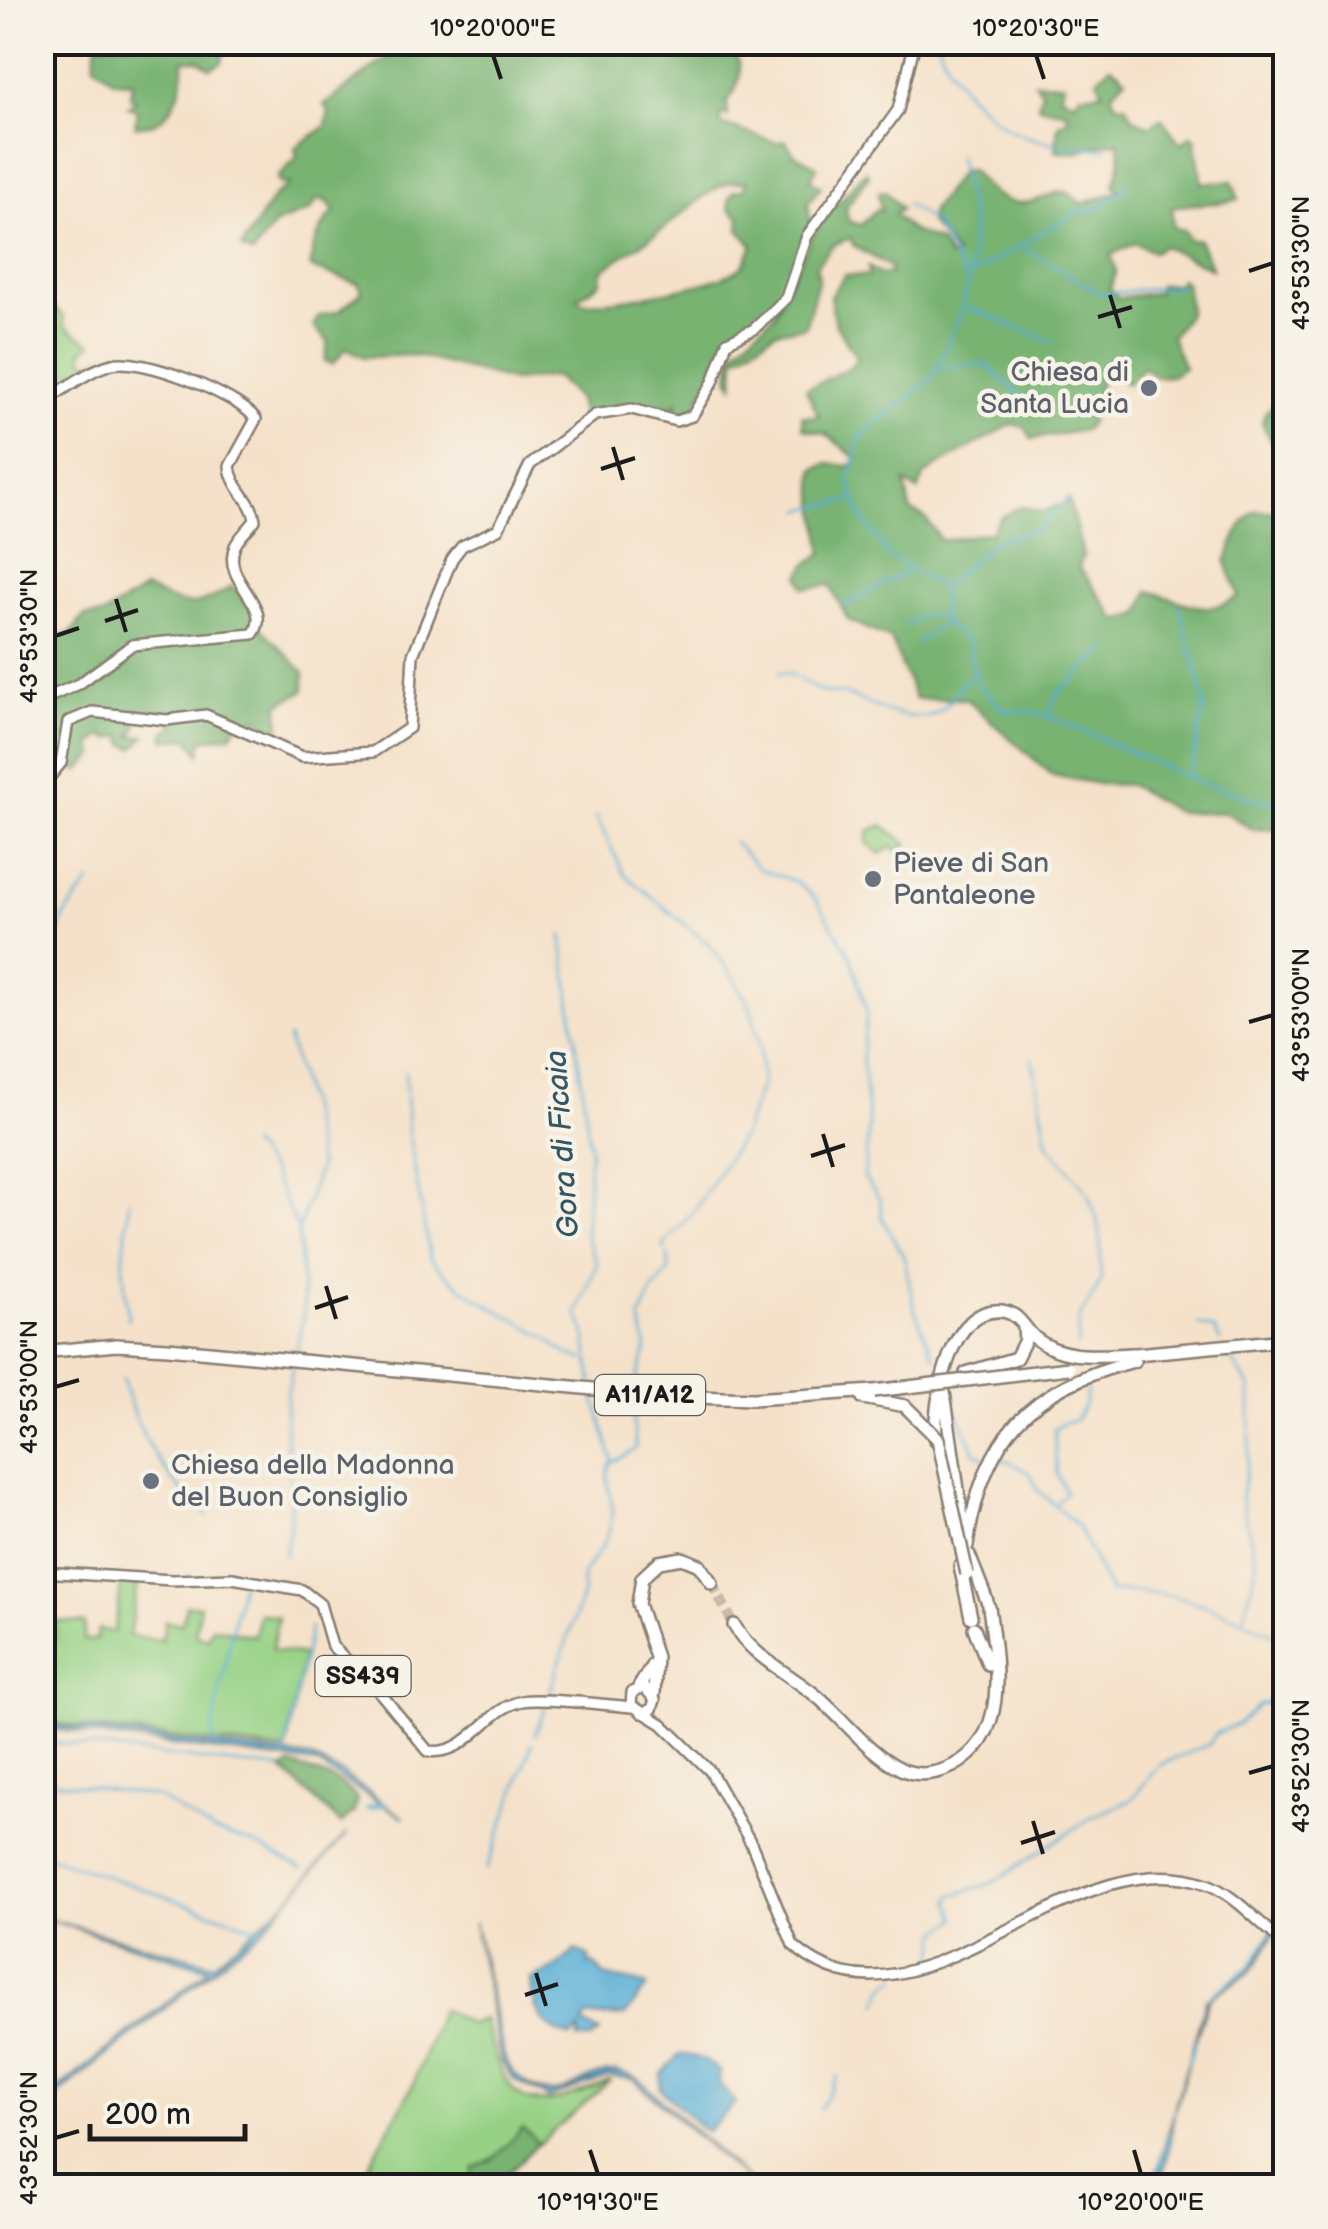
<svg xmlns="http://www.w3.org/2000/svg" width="1328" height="2229" font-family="'Balsamiq Sans',sans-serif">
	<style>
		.green { fill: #96d185; stroke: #597650; stroke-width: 2.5 }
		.forest { fill: #78b372; stroke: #4a6847; stroke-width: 2.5; fill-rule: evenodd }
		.water { fill: #59afd6; stroke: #3a6679; stroke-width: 2.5 }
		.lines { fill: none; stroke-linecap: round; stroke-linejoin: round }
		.stream { stroke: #59afd6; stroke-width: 2.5 }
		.canal { stroke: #59afd6; stroke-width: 5 }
		.highway-tunnel { stroke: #cabaa6; stroke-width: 11; stroke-dasharray: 11 5.5; stroke-linecap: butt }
		.major-casing { stroke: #887e72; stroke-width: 14 }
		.highway-casing { stroke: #887e72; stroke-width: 16 }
		.major { stroke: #fff; stroke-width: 9 }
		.highway { stroke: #fff; stroke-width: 11 }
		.highway-bridge-casing { stroke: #887e72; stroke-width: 16; stroke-linecap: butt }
		.highway-bridge { stroke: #fff; stroke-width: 11 }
		.ticks { fill: none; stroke: #1c1c1c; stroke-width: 4 }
		.worship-dot { fill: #6b7280; stroke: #f7f3e8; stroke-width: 4 }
		.labels { text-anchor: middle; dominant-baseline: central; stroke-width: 9; stroke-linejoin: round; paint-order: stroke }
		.shield { fill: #f7f3e8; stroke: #5e5c59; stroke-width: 2.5 }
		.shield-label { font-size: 25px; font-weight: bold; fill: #1c1c1c }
		.worship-label { font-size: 28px; fill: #5b616d; stroke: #f7f3e8; text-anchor: start }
		.water-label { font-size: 30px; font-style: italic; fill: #345766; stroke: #f7f3e8 }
		.neatline { fill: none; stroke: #1c1c1c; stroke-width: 4 }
		.ticks-label { font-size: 25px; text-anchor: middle; fill: #1c1c1c }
	</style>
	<rect width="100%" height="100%" fill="#f7f3e8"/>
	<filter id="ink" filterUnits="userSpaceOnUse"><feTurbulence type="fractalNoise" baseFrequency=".01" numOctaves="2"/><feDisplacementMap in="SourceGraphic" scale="20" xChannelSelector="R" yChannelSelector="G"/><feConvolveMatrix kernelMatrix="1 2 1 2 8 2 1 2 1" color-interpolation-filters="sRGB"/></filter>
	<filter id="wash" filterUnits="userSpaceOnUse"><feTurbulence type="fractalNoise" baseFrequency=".0048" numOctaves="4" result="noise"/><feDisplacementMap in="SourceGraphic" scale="40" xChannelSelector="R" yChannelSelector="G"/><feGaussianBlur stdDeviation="2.25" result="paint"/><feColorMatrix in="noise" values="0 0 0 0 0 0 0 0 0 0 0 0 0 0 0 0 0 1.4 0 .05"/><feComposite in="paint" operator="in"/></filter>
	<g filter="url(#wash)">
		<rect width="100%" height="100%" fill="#f5e1c9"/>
		<!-- green -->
		<g class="green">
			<polygon points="42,296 63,316 65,327 92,344 82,351 84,359 89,363 106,356 115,359 97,364 42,400"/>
			<polygon points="883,825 907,844 900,853 892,847 881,854 867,843 869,831"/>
			<polygon points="122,1581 138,1582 129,1636 162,1640 165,1621 182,1624 186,1605 200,1606 195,1635 208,1638 212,1627 254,1636 259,1613 278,1617 272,1650 304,1655 286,1751 43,1722 43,1606 46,1606 45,1638 55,1639 56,1621 85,1623 84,1640 96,1640 98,1629 114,1632"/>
			<path d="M441,2009l29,15 14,-5c25,92 41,99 127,61l-120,106h-134l56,-101z"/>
		</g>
		<!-- forest -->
		<g class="forest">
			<path d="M659,42l3,8c23,3 52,-3 73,5 10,15 3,34 -8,47l1,14 -8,-1 1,9 57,19 7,-3 9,14 23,12 -6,14 10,7 -13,15 3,26c-19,23 -15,45 -28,68 -13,22 -39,31 -58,44l-15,41 -20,33h-11l-3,-14 -2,9 -30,-7 -62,15 -4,-18 -23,-23 -41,5 -100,-26 -50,2 -18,-9 -13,16 -8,-3 3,-20 -15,-15 6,-10 20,-5 23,-19 -3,-8 -48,-16c-2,-17 11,-45 23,-56l-7,-11 -10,-2 -6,11 -36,14 -22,30 -12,-6 33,-52 16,-12 -11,-1 -2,-5 20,-21 -2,-9 31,-22 3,-15 -5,-6 83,-62zM731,182h16l-4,8 -9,1 -5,9 1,9 10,8 -1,12 14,16c-3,6 -6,16 -11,21 -16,19 -130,37 -159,37l-5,-5 23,-16 1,-11c21,-17 44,-29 65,-45 23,-18 37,-34 64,-44z"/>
			<path d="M217,43l7,8 -2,11 -12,6 -11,-8h-16c3,29 -13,68 -48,66l3,-16 -10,-3 8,-7 -6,-3 2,-15 -18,-1 -20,-17 3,-21z"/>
			<path d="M1111,66l15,12 -15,16 5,10 10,1 6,12 18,9 11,-8 20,26 10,-9 4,3 7,45 30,-2 7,18c-22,7 -44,2 -67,9l1,20 11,2 5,10h10l13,29 -49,-23 -10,6 -18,-9 -24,12 5,16 -6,18 8,9 39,-5 2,-8 18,-1 3,-5 6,4 3,30 -18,24 13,31 -13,8 -15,1 -12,-10 -17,17 -19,-11 -9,10v10l-11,6 10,10 -17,2 11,9 -8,10 -52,9 -7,-12 -13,-3 -76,43 -12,9 -6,15 -13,-9 5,28 15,8 17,23 49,-9 9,-14 21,-12 21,6 27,-11 14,54 -4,12 39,54 22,-7 9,-23c34,10 57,28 90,5l-13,-35 15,-35 13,-15h27l4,-6v323l-31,2 -28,-17 -50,-1 -46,-27 -32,-1 -46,-9 -86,-76h-51l-24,-60 -43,-19 -18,-35 -26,3 -4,-12 7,-12 16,-11c-1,-22 -13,-70 -8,-84l12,-5 24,2 5,-8 -30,-24 -23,-6 -1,-12h17l-13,-27 44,-22 7,-9 -22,-35 -5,-27 15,-21 24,1 -1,-9 13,8 9,-2v-6l-36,-21 -4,-8 -17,7 -17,21 3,12 -14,49 -28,4 -42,27 -1,27 -5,-8 3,-24 42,-38 41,-86 51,-58 3,5 -23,31 2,14 13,4 16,-16 4,2 -3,-19 7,-1 16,18 -7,6 16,15 30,12 9,16 7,-3 -27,-33 2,-11 30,-40 10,-1c49,65 79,12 99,23 5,3 7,8 12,11l37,-13 -5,-6 7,-24 -2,-19c-20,0 -46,16 -63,8l2,-25 10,-6 -1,-7 -29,-6 4,-14 -7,-10 29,1 -4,12 14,7 7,-8 22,-2 -6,-13z"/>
			<polygon points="1285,399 1286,399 1285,478 1282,461 1262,423 1266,411"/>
			<path d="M232,586l22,25 1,11 49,50v19l-25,13 1,32h-10l-10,-18 -22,7 -7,10 -29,5 -2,14 -12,-16 -23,2 -1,-6 11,-10 -12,-10 -28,-4 -4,9 7,7 -7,10h15l-12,12 -9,-4 -3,-8 -14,3 -5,-4 -12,11 4,10 -16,15 -36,-21 2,-107 26,-10 13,-17h18l43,-27c40,17 48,24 87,-3z"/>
			<path d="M290,1765c23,7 50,13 67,33l-3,14 -13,12 -59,-54z"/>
			<path d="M523,2128l15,15c-16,16 -44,51 -67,39l2,-14 21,-10z"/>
		</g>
		<!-- water -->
		<g class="water">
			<polygon points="42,1724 311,1758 343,1774 404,1818 317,1764 43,1728"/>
			<polygon points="347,1833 262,1930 43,2107 43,2101 209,1969 43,1918 214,1964 288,1900"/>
			<path d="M1285,1846c-9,25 2,30 0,52 -1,19 -24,65 -39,77 -12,10 -27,14 -38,26 -11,35 -24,70 -33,105 -5,25 -4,64 -22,80l53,-186 42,-29 17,-23 17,-42 2,-10 -8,-24z"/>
			<path d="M474,1922l30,134c5,15 13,21 25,29 35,23 55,-16 89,-13 7,1 16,5 22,8l114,106 -121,-107 -24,-3 -60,22 -35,-18 -13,-19z"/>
			<path d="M576,1950l14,7 -2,8 6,-1 10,12 44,9 -23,31 -38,1 -4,7 17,8 -9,7h-13l2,-9 -9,7c-28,-6 -40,-29 -40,-58l23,-10z"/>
			<path d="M678,2055c18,-1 29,5 42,17l-1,12 17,19 -30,29 -46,-43 1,-14z"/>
		</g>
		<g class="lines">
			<!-- stream -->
			<g class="stream">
				<path d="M938,42c12,38 51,82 90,95 25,8 52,10 78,12"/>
				<path d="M958,157l14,63 -1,46 -10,47 -29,65 -71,58 -12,46 13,36 27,38 53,31 2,36 24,18 9,43 29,27c10,1 21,-1 31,2 83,27 160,81 249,91"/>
				<polyline points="906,204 933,222 968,282"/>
				<polyline points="1022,247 1102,294 1181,286"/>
				<polyline points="971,275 1073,214 1102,206 1128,186"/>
				<polyline points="966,307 1053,342"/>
				<polyline points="940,368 985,364 1035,408"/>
				<polyline points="801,510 851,500"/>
				<polyline points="944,586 997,539 1035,531 1068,498"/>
				<polyline points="843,606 910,570"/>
				<polyline points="1179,606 1205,702 1190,775"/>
				<polyline points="904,625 922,616 941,616"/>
				<polyline points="918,642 943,624"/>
				<polyline points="1286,644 1286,676"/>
				<path d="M778,673c22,-1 27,15 48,20 8,2 14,-1 22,2 25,10 62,31 89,18 16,-8 20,-28 36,-39"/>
				<polyline points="1048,717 1057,694 1109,647"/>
				<polyline points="1281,801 1286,783"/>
				<polyline points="596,816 624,874 710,945 731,973 751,1009 760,1048 762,1082 742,1136 692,1214 664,1244 665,1249"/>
				<polyline points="734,842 759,869 797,882 816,899 851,956 867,1011 862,1056 869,1124 864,1177 880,1200 882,1217 904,1257 915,1311 934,1357"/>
				<polyline points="562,935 590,1148 585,1235 597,1264 577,1312 585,1331 592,1383"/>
				<polyline points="42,980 64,917 90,882"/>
				<polyline points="288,1038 308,1107 319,1167 298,1231 304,1311 296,1354"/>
				<polyline points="1032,1058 1048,1144 1088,1193 1100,1229 1101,1281 1079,1319 1078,1345"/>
				<path d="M405,1072l3,58 22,128c29,35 70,53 109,75 19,11 23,24 45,26"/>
				<polyline points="250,1145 270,1170 298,1229"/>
				<polyline points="128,1320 123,1267 129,1200"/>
				<polyline points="1197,1324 1214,1329 1220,1341"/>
				<polyline points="1227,1352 1250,1388 1250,1446 1241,1499 1257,1564 1243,1620"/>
				<path d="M123,1378c10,51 46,106 85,138"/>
				<polyline points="633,1390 647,1349 640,1318 653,1290 669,1270 668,1255"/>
				<polyline points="594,1396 613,1461"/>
				<polyline points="951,1399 975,1452 986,1459"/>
				<polyline points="615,1461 636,1449 631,1398"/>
				<path d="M994,1461h14l22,12 7,16 41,38 32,65c64,-6 118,21 176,48"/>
				<polyline points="1057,1502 1066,1492 1057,1474 1054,1430 1065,1422 1075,1421 1085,1404 1087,1383"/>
				<path d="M284,1556c18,-61 -11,-135 10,-189"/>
				<path d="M548,1698l35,-106v-19c16,-22 29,-34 29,-64 0,-15 -10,-37 0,-47"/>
				<polyline points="535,1735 546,1705"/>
				<polyline points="42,1741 280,1769"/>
				<polyline points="217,1747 212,1733 241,1584"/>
				<polyline points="284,1757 310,1627"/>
				<polyline points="42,1780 157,1797 214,1832 252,1843 303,1869"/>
				<polyline points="1286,1845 1279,1868 1286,1890"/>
				<polyline points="42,1854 257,1928"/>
				<polyline points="487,1869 532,1744"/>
				<polyline points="935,1958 939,1932 957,1919 950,1900 953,1895 992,1883 1092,1817 1131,1800 1159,1765 1210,1744 1215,1734 1238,1724 1260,1704 1273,1703 1286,1686"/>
				<polyline points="1209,1997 1251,1965 1269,1936"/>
				<polyline points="877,2005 885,1987 897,1977"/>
				<polyline points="1188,2063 1195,2043"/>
				<polyline points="820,2109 838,2076"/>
				<polyline points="1156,2178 1170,2134"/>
			</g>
			<!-- canal -->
			<polyline class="canal" points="368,1808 383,1804"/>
		</g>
	</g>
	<g filter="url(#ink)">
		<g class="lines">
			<!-- highway-tunnel -->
			<polyline class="highway-tunnel" points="712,1583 734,1625"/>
			<!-- major casing -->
			<g class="major-casing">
				<g id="major">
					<path d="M42,403c22,-13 46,-33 70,-39 29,-8 126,31 144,55l-26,47c2,23 23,34 25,54 -6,9 -16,17 -20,26 -15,35 40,59 18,88l-121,11 -53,39 -37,16"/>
					<polyline points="42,733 47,756 42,767"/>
					<polyline points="42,786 61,763 68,722 92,712 167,720 206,715 302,757 373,752 409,728 413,655 452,559 462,546 498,529 530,465 595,415 632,409 676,421 692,416 713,382 727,342 754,329 786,298 807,236 898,110 915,42"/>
					<path d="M42,1572l130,8 60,-2 70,12 18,14 12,42 45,43 51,62c41,6 58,-43 94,-50 17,-4 88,4 110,6"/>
					<path d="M642,1713l10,-4 3,-9 -11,-13 -12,5 -1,13 31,19 48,47 41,72 42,102c121,110 276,-112 414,-61 29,11 54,42 79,60"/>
				</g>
			</g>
			<!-- highway casing -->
			<g class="highway-casing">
				<g id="highway">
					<polyline points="42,1352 116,1345 168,1348 666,1396 753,1399 874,1391"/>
					<polyline points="1125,1355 1286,1340"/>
					<polyline points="966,1373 1016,1358 1025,1340 1024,1328"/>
					<polyline points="944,1392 964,1532"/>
					<polyline points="863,1398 905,1406"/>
					<path d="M936,1440c-3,-37 14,-141 71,-128 13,4 18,17 28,26 29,23 64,17 98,16"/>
					<path d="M967,1546c15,-109 62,-158 167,-185"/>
					<polyline points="969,1555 987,1601"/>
					<polyline points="960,1566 971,1617"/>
					<path d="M734,1625c18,33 59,50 86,74 26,23 50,55 81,70 17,8 36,5 52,-3 58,-30 43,-105 36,-159"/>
					<polyline points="974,1628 988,1664"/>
					<polyline points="639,1687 653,1664"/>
					<polyline points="654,1694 656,1657 638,1604 642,1578 659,1562 682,1558 699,1565 712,1583"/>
				</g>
			</g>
			<!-- major -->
			<use href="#major" class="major"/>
			<!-- highway -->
			<use href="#highway" class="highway"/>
			<!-- highway-bridge casing -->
			<g class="highway-bridge-casing">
				<g id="highway-bridge">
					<polyline points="874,1391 1068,1368"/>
					<polyline points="905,1406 938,1439 967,1574"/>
				</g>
			</g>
			<!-- highway-bridge -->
			<use href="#highway-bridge" class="highway-bridge"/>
		</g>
	</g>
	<!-- ticks -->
	<path class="ticks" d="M493,55l8,24M1036,55l8,24M1249,271l24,-8M1110,295l10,33M1098,317l34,-10M613,447l10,33M601,469l34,-11M116,599l10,33M105,621l33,-11M55,636l24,-8M1249,1022l24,-7M823,1134l10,33M811,1156l34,-11M326,1286l10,33M315,1308l33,-11M55,1387l24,-7M1249,1773l24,-7M1033,1821l10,33M1021,1843l34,-11M536,1973l10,33M525,1995l33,-11M55,2138l24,-7M590,2150l8,24M1134,2150l7,24"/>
	<!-- markers -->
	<g class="worship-dot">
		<circle cx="1149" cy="388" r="10"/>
		<circle cx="873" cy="879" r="10"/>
		<circle cx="151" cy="1481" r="10"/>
	</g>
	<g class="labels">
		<!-- shield labels -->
		<g class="shield">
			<rect x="595" y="1375" width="110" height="40" rx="8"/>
			<rect x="315.5" y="1656" width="95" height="40" rx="8"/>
		</g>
		<g class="shield-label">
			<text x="650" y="1395">A11/A12</text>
			<text x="363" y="1676">SS439</text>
		</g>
		<!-- worship labels -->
		<g class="worship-label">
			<text x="1129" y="372" text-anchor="end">Chiesa di<tspan x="1129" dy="32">Santa Lucia</tspan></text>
			<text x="893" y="863">Pieve di San<tspan x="893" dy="32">Pantaleone</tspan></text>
			<text x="171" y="1465">Chiesa della Madonna<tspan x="171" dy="32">del Buon Consiglio</tspan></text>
		</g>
		<!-- water labels -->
		<g class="water-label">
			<text transform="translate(563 1144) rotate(-94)">Gora di Ficaia</text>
		</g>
	</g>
	<!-- margin -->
	<rect width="1328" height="2229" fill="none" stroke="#f7f3e8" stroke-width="110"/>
	<!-- scale -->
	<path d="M90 2124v15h155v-15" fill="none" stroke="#1c1c1c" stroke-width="5"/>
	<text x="105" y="2124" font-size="30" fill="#1c1c1c" stroke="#f7f3e8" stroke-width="8" paint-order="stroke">200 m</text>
	<rect x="55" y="55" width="1218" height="2119" class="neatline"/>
	<g class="ticks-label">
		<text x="493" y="36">10°20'00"E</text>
		<text x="1036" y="36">10°20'30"E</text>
		<text transform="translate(1300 263) rotate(-90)" y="9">43°53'30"N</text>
		<text transform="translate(28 636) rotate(-90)" y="9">43°53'30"N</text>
		<text transform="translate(1300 1015) rotate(-90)" y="9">43°53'00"N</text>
		<text transform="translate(28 1387) rotate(-90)" y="9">43°53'00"N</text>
		<text transform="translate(1300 1766) rotate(-90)" y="9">43°52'30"N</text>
		<text transform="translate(28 2138) rotate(-90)" y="9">43°52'30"N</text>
		<text x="598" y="2210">10°19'30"E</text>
		<text x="1141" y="2210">10°20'00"E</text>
	</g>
</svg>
